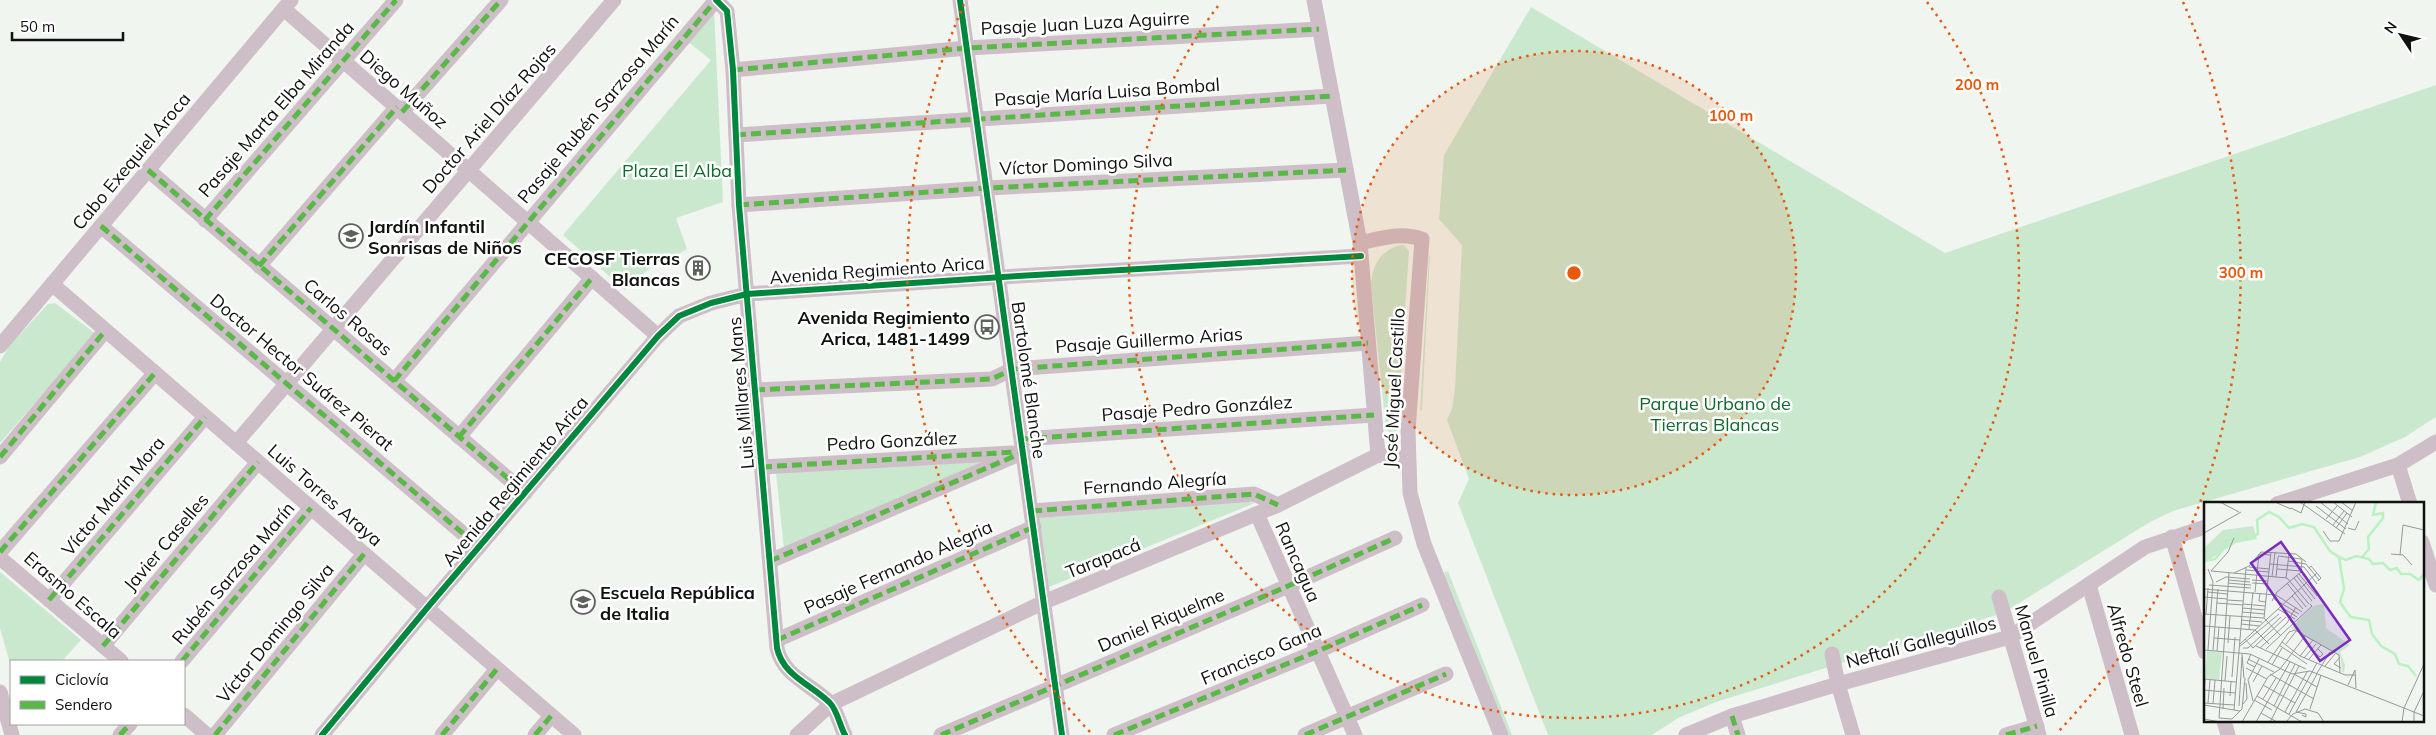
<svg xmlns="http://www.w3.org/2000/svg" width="2436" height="735" font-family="Mulish,sans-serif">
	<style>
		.green { fill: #cae8ce }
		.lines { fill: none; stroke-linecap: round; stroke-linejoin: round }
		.minor { stroke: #cebec7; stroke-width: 15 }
		.quiet { stroke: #58b947; stroke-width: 5; stroke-dasharray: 10 5; stroke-linecap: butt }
		.cycleway-casing { stroke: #fff; stroke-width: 9 }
		.cycleway { stroke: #00873e; stroke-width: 6 }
		.ring { fill: none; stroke: #e8590c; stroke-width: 2.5; stroke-dasharray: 2.5 5 }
		.labels { text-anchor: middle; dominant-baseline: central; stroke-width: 5; stroke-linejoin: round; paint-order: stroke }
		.street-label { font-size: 18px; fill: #0f120f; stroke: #fff }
		.park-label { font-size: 18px; fill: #0f692d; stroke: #fff }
		.poi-label { font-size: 18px; font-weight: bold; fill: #0f120f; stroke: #fff; text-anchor: start }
		.inset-river { fill: none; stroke: #b7f2c0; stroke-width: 2.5 }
		.inset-road { fill: none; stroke: #969a96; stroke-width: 1 }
		.view { fill: #7b2cbf; fill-opacity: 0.15; stroke: #7b2cbf; stroke-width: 2.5 }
		.inset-edge { fill: none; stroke: #0f120f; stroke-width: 2.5 }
		.centre { fill: #e8590c; stroke: #fff; stroke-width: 2.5 }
		.ring-label { font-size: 15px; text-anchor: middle; font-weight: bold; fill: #e8590c; stroke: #fff; stroke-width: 5; stroke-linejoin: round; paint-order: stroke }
	</style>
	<rect width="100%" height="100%" fill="#f0f5f0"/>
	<!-- green -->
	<g class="green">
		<polygon points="1531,7 1945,253 2436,85 2436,417 2405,437 2360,457 2173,511 2150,522 2003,613 1716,702 1678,718 1652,735 1548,735 1458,503 1469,479 1447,420 1452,409 1455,388 1462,245 1439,219 1444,155"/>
		<polygon points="714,9 723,202 676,218 687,249 672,258 660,259 625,290 563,235 711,60 687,41"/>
		<path d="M1399,245h5l5,6 -12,179 -6,4 -5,-5 -15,-145c2,-20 9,-32 28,-39z"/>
		<polygon points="1430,255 1422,410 1420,411 1429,256"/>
		<polygon points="55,303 96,334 0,443 0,362 10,345 48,304"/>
		<polygon points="998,457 784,549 776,473"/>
		<polygon points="1247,501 1255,503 1049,587 1039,518"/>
		<polygon points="1448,571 1512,735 1509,735 1444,573"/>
		<polygon points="0,572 81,640 62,661 11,661 11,667 0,628"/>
	</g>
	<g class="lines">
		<!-- minor -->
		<g class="minor">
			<path d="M716,0l11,11 6,59 6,135 38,443c6,28 34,36 53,55 7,7 10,23 15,32"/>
			<polyline points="960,0 1062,735"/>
			<polyline points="1314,0 1360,243 1378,455"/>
			<polyline points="284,9 658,336"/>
			<polyline points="733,70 967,48 1319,29"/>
			<polyline points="402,112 501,0"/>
			<polyline points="736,135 1332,96"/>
			<polyline points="148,170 525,493"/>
			<polyline points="739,205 987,188 1346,170"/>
			<polyline points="205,220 396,0"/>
			<polyline points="101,226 479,547"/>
			<path d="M1360,243c21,-5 41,-11 62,-4l-14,192 2,62 14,51 77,191"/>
			<polyline points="259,266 397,107"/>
			<polyline points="52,284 574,735"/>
			<polyline points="0,346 291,0"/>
			<polyline points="394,381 716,0"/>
			<polyline points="755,390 992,379 1013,369 1368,343"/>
			<polyline points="459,437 592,278"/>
			<polyline points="1022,439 1374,415"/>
			<polyline points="236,443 614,0"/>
			<polyline points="0,457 105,331"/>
			<polyline points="2398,465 2410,504"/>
			<polyline points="762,467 1012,453"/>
			<polyline points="2277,504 2398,465 2436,442"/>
			<polyline points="1032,511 1254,494 1278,505"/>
			<polyline points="1257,514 1355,735"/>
			<polyline points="2172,537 2205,652"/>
			<polyline points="2422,542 2436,585"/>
			<polyline points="0,552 155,373"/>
			<polyline points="0,558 121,661"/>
			<polyline points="770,561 1024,452"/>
			<polyline points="2089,585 2132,735"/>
			<polyline points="1999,597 2039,735"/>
			<polyline points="49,600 205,417"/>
			<polyline points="777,640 1034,527"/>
			<polyline points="103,646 258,462"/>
			<polyline points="1832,654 1838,684 1853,735"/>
			<polyline points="182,661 311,508"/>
			<polyline points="0,692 12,735"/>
			<polyline points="184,715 207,735"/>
			<polyline points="1732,716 1738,735"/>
			<polyline points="2224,721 2228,735"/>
			<polyline points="120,735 130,724"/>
			<polyline points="215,735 364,554"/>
			<polyline points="322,735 427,608 658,336 679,316 711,303 747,294 1018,276 1361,256"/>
			<polyline points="442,735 497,669"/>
			<polyline points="535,735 551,716"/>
			<polyline points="797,735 831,704 1044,602 1278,505 1378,455 1407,459"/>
			<polyline points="941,735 1288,586 1395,538"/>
			<polyline points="1114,735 1318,651 1422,605"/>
			<polyline points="1305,735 1446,674"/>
			<polyline points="1686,735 1732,716 1838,684 2010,637 2145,547 2205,527"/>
			<polyline points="2006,735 2037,726"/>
		</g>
		<!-- quiet -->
		<g class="quiet">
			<polyline points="733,70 967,48 1319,29"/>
			<polyline points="402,112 501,0"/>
			<polyline points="736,135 1332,96"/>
			<polyline points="148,170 525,493"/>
			<polyline points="739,205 987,188 1346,170"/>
			<polyline points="205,220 396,0"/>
			<polyline points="101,226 479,547"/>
			<polyline points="259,266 397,107"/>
			<polyline points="394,381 716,0"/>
			<polyline points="755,390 992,379 1013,369 1368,343"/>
			<polyline points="459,437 592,278"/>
			<polyline points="1022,439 1374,415"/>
			<polyline points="0,457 105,331"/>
			<polyline points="762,467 1016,452"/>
			<polyline points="1032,511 1254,494 1278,505"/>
			<polyline points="0,552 155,373"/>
			<polyline points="770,561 1024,452"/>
			<polyline points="49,600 205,417"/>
			<polyline points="777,640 1034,527"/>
			<polyline points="103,646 258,462"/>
			<polyline points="182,661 311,508"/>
			<polyline points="1732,716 1738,735"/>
			<polyline points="120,735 130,724"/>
			<polyline points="215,735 364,554"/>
			<polyline points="442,735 497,669"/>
			<polyline points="535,735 551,716"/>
			<polyline points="941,735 1288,586 1395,538"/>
			<polyline points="1114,735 1318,651 1422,605"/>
			<polyline points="1305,735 1446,674"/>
			<polyline points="2006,735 2037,726"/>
		</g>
		<!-- cycleway casing -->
		<g class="cycleway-casing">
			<g id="cycleway">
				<path d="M716,0l11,11 6,59 6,135 38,443c6,28 34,36 53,55 7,7 10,23 15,32"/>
				<polyline points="960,0 1062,735"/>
				<polyline points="322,735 427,608 658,336 679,316 711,303 747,294 1018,276 1361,256"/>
			</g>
		</g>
		<!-- cycleway -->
		<use href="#cycleway" class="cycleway"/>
	</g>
	<!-- distance rings -->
	<circle cx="1574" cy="273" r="222" fill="#e8590c" fill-opacity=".12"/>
	<g class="ring">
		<circle cx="1574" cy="273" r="222"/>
		<path d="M1927 2A445 445 0 1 1 1221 2"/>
		<path d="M1090 732A667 667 0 0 1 965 2M2183 2A667 667 0 0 1 2058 732"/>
	</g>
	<!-- icons -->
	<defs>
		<g id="school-ring" transform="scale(1.25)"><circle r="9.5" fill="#fff" stroke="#5e615e" stroke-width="1.5"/><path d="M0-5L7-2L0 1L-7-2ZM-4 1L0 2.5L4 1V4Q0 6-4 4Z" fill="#5e615e"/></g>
		<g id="building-ring" transform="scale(1.25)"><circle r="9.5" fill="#fff" stroke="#5e615e" stroke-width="1.5"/><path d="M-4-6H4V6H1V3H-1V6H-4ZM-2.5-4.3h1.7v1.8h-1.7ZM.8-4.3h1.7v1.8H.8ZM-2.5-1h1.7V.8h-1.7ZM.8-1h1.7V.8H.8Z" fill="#5e615e"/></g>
		<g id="bus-ring" transform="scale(1.25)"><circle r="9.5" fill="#fff" stroke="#5e615e" stroke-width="1.5"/><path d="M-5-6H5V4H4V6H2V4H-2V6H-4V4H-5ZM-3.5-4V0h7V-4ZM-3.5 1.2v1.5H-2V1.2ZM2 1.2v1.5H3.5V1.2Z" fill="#5e615e"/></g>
	</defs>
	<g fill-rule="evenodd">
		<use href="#school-ring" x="351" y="236"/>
		<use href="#building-ring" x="698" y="268"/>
		<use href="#bus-ring" x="987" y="327"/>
		<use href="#school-ring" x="583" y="602"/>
	</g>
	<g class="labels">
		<!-- street labels -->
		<g class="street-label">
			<text transform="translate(1085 23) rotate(-3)">Pasaje Juan Luza Aguirre</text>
			<text transform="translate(404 89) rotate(41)">Diego Muñoz</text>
			<text transform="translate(1107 92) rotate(-4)">Pasaje María Luisa Bombal</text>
			<text transform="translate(276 109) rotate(-49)">Pasaje Marta Elba Miranda</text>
			<text transform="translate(598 109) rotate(-50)">Pasaje Rubén Sarzosa Marín</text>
			<text transform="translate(489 118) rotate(-49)">Doctor Ariel Díaz Rojas</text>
			<text transform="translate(131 161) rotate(-50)">Cabo Exequiel Aroca</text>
			<text transform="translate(1086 164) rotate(-3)">Víctor Domingo Silva</text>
			<text transform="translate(877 270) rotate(-4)">Avenida Regimiento Arica</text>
			<text transform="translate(348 317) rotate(40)">Carlos Rosas</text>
			<text transform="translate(1149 340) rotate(-4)">Pasaje Guillermo Arias</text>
			<text transform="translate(302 372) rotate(40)">Doctor Hector Suárez Pierat</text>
			<text transform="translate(1029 380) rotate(82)">Bartolomé Blanche</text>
			<text transform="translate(1394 388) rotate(-87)">José Miguel Castillo</text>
			<text transform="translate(741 393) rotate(-95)">Luis Millares Mans</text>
			<text transform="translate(1197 408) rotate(-4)">Pasaje Pedro González</text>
			<text transform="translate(892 441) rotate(-3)">Pedro González</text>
			<text transform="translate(515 481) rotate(-50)">Avenida Regimiento Arica</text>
			<text transform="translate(1155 483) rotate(-4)">Fernando Alegría</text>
			<text transform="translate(325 495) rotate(41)">Luis Torres Araya</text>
			<text transform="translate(113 496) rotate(-50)">Víctor Marín Mora</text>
			<text transform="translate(166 542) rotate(-50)">Javier Caselles</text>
			<text transform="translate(1103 558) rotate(-22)">Tarapacá</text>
			<text transform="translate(1298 562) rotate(66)">Rancagua</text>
			<text transform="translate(898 567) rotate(-24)">Pasaje Fernando Alegria</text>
			<text transform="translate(233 573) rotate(-50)">Rubén Sarzosa Marín</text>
			<text transform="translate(73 595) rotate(41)">Erasmo Escala</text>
			<text transform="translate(1161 620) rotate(-23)">Daniel Riquelme</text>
			<text transform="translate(275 633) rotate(-51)">Víctor Domingo Silva</text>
			<text transform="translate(1921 642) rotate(-15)">Neftalí Galleguillos</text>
			<text transform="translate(1261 654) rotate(-23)">Francisco Gana</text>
			<text transform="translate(2128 655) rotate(74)">Alfredo Steel</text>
			<text transform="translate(2037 661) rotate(74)">Manuel Pinilla</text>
		</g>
		<!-- park labels -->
		<g class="park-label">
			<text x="677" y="170">Plaza El Alba</text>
			<text x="1715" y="403">Parque Urbano de<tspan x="1715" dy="21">Tierras Blancas</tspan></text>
		</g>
		<!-- poi labels -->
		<g class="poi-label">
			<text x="368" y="226">Jardín Infantil<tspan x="368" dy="21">Sonrisas de Niños</tspan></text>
			<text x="680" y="258" text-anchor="end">CECOSF Tierras<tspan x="680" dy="21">Blancas</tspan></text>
			<text x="970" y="317" text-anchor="end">Avenida Regimiento<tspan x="970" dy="21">Arica, 1481-1499</tspan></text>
			<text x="600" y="592">Escuela República<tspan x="600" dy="21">de Italia</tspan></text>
		</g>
	</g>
	<!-- overview -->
	<g transform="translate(2204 502)">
		<rect width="220" height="220" fill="#f0f5f0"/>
		<path d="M49,24l4,13 -21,4 -31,19 -1,-14 19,-18zM120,102l2,24 24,17 -10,7 5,13 -1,8 5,1h-2l-5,-2 -1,-15 -50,-29 22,-22zM3,149l15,1 -3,28 -14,-2z" fill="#cae8ce"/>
		<path class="inset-river" d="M135,55l5,32 -4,13 6,9 5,6 18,3 3,14 9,12 14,8 4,10 9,2 8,10M158,55l7,-8 -1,-12 15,-19v-5l-10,2 3,-13M0,59l11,-2 18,-21 14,1 11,-5 -1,-14 12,-8 10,5 10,11 13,-4 12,3 16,24 9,6 7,3 10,-4 13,3 4,5 10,-1 7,7 7,-2 4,6h9l9,6 5,-6"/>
		<path class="inset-road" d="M16,0l19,10M96,0l45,32M116,0l28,22M129,0l19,15M137,0l12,9M73,1l14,6M112,4l30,23M87,6l10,5 4,-11M122,17l11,-13M129,23l11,-14M132,26l11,-15M144,26l7,2 4,-9M119,29l7,10h9l17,-39M0,31l37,-21M30,36l-6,14 -17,19 76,7 22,26M187,52l12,1 9,10M196,53l3,-30 21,5M74,54l23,3M84,59l18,3 13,16M66,62l34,3 13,17M45,65l20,2M105,66l2,-2 10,12 -3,3M73,67l24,2 18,23M42,68l23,2M25,71l-10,145 13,1 10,-10 3,-31M30,71l15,-7 12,-14 35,2 10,8M95,72l18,22M92,73l19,24M68,75l3,-25M72,75l2,-20M82,76l3,-24M90,76l18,23M24,78l22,2M48,78l16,1M12,80l10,-5 24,2M24,81l23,2M48,81l16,1M83,81l19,24M5,83l42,3M0,87l72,6 26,17M4,90l19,2M51,90l4,-38 11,1M56,91l-1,8 7,1M88,94l11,13M0,95l23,2M70,97l25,15M23,98l16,1M68,99l5,-9 24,-20 1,-13M13,101l26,2M39,102l22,2M77,105l16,10M38,106l23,2M74,107l17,10M38,110l23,2M0,112l60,4 17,18M2,112l2,-26M60,116l7,-66M37,118l21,2M37,122l19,2M0,124l51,4 14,14M45,127l4,-37M10,136l26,2M41,137l8,9 33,-31M78,140l18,14 45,19h10M24,141l2,-27M36,142l77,-71M82,142l11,-14M75,143l28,19M52,144l50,23M35,145l40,-33M39,146h5l33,-31M56,146l27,-25 9,-16M62,147l46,-43 -2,-2M0,148l46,4 42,20 18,-3 94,37M4,148l5,-68 -5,-13M9,148l5,-61M13,149l2,-24M111,151l5,4 3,-3 -5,-5M38,152l2,24M47,152l-4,9 8,4M96,154l13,-16M136,155l-6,7 7,4M100,156l12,-14M44,157l26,13M105,157l12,-14M64,160l21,-30 6,-2 44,25 1,18M68,163l10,-17M121,164l10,-12M42,166l21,11M113,171l13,-21M66,172l44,25M90,172l23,13M28,175l3,-40M0,177l32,3M21,179l2,-25M49,180l9,-16M59,183l32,18M144,183l7,-15 1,18M0,188l31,3M0,193l1,-16M26,194l1,-15M53,194l45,26M59,197l13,-21M50,198l18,10M49,199l-5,-21 11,-21M0,201l30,2M4,201l2,-23M9,201l2,-23M39,202l4,-5 -1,-16M0,203l36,6M35,204l3,-49M70,204l21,-42M200,206l20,8M19,207l1,-21M106,207l11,-34M30,208l12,-142M81,210l22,-40M92,210l21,-38M92,210l10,2v3l-4,-2M57,211l16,9M85,212l28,-51M0,217l16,3M38,220l26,-45 12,-8 25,-33M52,220l34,-60M66,220l29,-56M82,220l7,-8 12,-5 13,4 6,9M198,220l2,-14 20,-44M210,220v-10l10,-21"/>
		<path class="view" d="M77,40l69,98 -30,21 -69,-98z"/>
		<rect width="220" height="220" class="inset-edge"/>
	</g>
	<circle cx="1574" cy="273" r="8" class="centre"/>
	<g class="ring-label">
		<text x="1977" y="90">200 m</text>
		<text x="1731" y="121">100 m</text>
		<text x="2241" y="278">300 m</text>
	</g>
	<!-- legend -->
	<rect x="10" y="660" width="175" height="65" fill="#ffffff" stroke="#9fa09f"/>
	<rect x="20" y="676" width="25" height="8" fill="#00873e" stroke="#9fa09f"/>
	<text x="55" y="685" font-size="15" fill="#0f120f">Ciclovía</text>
	<rect x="20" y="701" width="25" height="8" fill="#58b947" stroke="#9fa09f"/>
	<text x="55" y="710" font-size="15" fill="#0f120f">Sendero</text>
	<!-- north arrow -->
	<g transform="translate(2401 35) rotate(305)" stroke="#ffffff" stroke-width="4" paint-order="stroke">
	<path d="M0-4L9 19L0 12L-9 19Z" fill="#0f120f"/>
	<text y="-8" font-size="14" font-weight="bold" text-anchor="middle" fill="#0f120f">N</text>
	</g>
	<!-- scale -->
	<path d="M12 32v8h111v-8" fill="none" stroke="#0f120f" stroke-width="2.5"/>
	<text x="20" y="32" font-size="15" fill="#0f120f" stroke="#ffffff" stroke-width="4" paint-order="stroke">50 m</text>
</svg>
